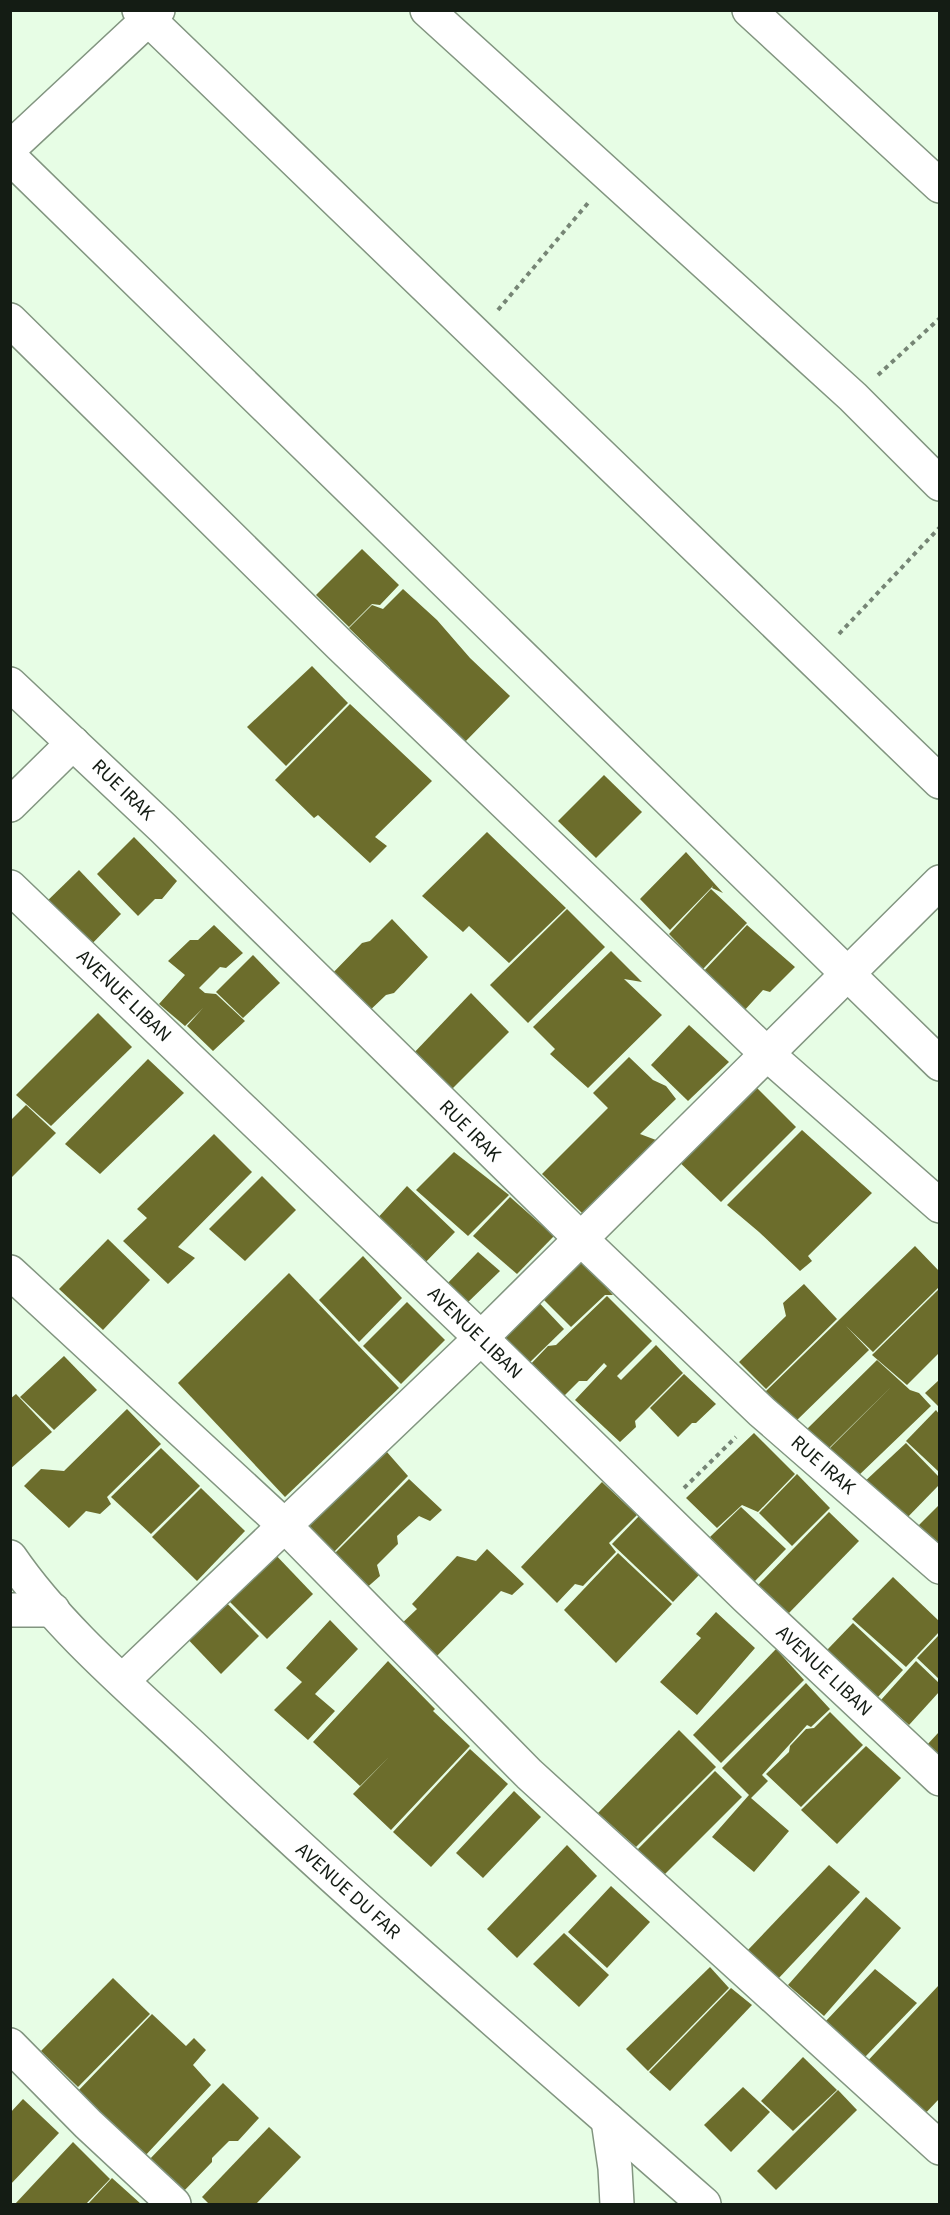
<svg xmlns="http://www.w3.org/2000/svg" width="950" height="2215" font-family="'Source Sans 3',sans-serif">
	<style>
		.building { fill: #6c6d2c }
		.lines { fill: none; stroke-linecap: round; stroke-linejoin: round }
		.street-casing { stroke: #829580; stroke-width: 36 }
		.path { stroke: #768575; stroke-width: 4; stroke-dasharray: 4.5 4.5; stroke-linecap: butt }
		.street { stroke: #fff; stroke-width: 33 }
		.labels { text-anchor: middle; dominant-baseline: central; stroke-width: 5; stroke-linejoin: round; paint-order: stroke }
		.street-label { font-size: 20px; fill: #141c14; stroke: #fff }
	</style>
	<rect width="100%" height="100%" fill="#e7fde5"/>
	<!-- building -->
	<g class="building">
		<polygon points="362,549 399,585 380,605 372,604 349,627 316,595"/>
		<polygon points="403,589 437,620 470,658 510,696 463,744 389,669 390,668 349,628 372,605 383,609"/>
		<polygon points="312,666 348,703 286,766 247,727"/>
		<polygon points="350,704 432,781 375,837 387,846 370,863 318,815 314,818 275,780"/>
		<polygon points="604,775 642,812 596,858 558,821"/>
		<polygon points="487,832 566,908 509,963 469,926 463,932 422,896"/>
		<polygon points="134,837 177,881 162,899 155,899 138,916 97,874"/>
		<polygon points="686,852 723,893 712,888 713,886 670,930 640,899"/>
		<polygon points="79,870 121,914 84,952 41,907"/>
		<polygon points="711,889 747,923 703,969 669,934"/>
		<polygon points="567,909 605,947 528,1023 490,985"/>
		<polygon points="392,919 428,957 394,993 386,995 365,1015 327,979 362,943 370,941"/>
		<polygon points="214,925 243,953 226,968 220,967 199,988 205,993 216,994 245,1021 213,1051 187,1026 203,1008 185,1026 159,1004 185,975 168,961 190,940 198,940"/>
		<polygon points="747,925 795,967 770,992 763,990 743,1012 703,972"/>
		<polygon points="611,951 642,982 624,979 662,1015 588,1088 550,1054 555,1049 533,1027"/>
		<polygon points="253,955 280,983 243,1018 216,992"/>
		<polygon points="471,993 509,1032 448,1093 411,1056"/>
		<polygon points="98,1013 132,1047 51,1126 16,1095"/>
		<polygon points="689,1025 729,1062 688,1101 651,1065"/>
		<polygon points="629,1057 653,1080 666,1086 676,1099 640,1134 656,1140 582,1213 542,1174 608,1108 593,1093"/>
		<polygon points="148,1059 184,1093 100,1174 65,1144"/>
		<polygon points="749,1080 796,1127 721,1202 673,1156"/>
		<polygon points="26,1105 56,1133 10,1179 10,1121"/>
		<polygon points="802,1130 872,1193 808,1256 812,1261 800,1271 759,1232 727,1205"/>
		<polygon points="214,1134 252,1172 178,1247 195,1258 168,1284 123,1241 147,1218 137,1209"/>
		<polygon points="454,1152 509,1195 468,1236 416,1190"/>
		<polygon points="262,1176 296,1210 245,1261 209,1229"/>
		<polygon points="407,1186 455,1232 420,1268 404,1253 413,1243 405,1251 374,1222"/>
		<polygon points="510,1197 554,1236 517,1274 473,1236"/>
		<polygon points="108,1239 150,1280 103,1330 59,1289"/>
		<polygon points="915,1246 939,1271 939,1287 873,1352 846,1326 869,1350 795,1422 765,1392"/>
		<polygon points="478,1252 500,1271 463,1307 443,1288"/>
		<polygon points="363,1256 402,1298 359,1342 319,1300"/>
		<polygon points="581,1260 613,1295 605,1295 571,1327 542,1298"/>
		<polygon points="289,1273 399,1388 285,1497 178,1383"/>
		<polygon points="804,1284 837,1319 766,1389 739,1362 786,1316 783,1303"/>
		<polygon points="939,1289 939,1353 907,1385 872,1355"/>
		<polygon points="529,1292 564,1329 527,1365 493,1328"/>
		<polygon points="607,1296 652,1341 617,1376 621,1380 656,1345 683,1373 635,1421 636,1427 620,1442 575,1400 607,1366 604,1363 587,1381 579,1381 561,1399 528,1367 548,1346 556,1345"/>
		<polygon points="407,1302 445,1340 401,1384 363,1346"/>
		<polygon points="64,1356 97,1390 54,1430 20,1397"/>
		<polygon points="877,1360 910,1390 919,1393 931,1406 857,1477 827,1451 891,1387 827,1450 807,1429"/>
		<polygon points="684,1374 716,1404 696,1423 692,1423 678,1437 650,1408"/>
		<polygon points="939,1380 939,1407 925,1393"/>
		<polygon points="16,1394 52,1432 10,1469 10,1399"/>
		<polygon points="127,1409 161,1444 107,1497 111,1504 100,1514 86,1511 69,1528 24,1486 41,1469 64,1471"/>
		<polygon points="936,1410 939,1414 939,1472 906,1441"/>
		<polygon points="754,1433 795,1474 758,1512 742,1505 717,1528 686,1498"/>
		<polygon points="379,1443 408,1476 333,1553 302,1522"/>
		<polygon points="906,1443 939,1477 939,1485 902,1523 862,1484"/>
		<polygon points="161,1448 200,1486 151,1534 111,1497"/>
		<polygon points="797,1474 830,1508 792,1546 759,1513"/>
		<polygon points="409,1479 442,1510 430,1521 419,1516 397,1536 398,1544 377,1565 380,1576 363,1591 331,1557"/>
		<polygon points="602,1482 637,1515 609,1543 616,1552 583,1586 575,1584 557,1603 521,1567"/>
		<polygon points="201,1488 245,1531 197,1581 152,1537"/>
		<polygon points="939,1505 939,1551 916,1528"/>
		<polygon points="741,1507 786,1549 754,1582 710,1537"/>
		<polygon points="829,1512 859,1541 788,1614 758,1585"/>
		<polygon points="640,1515 699,1575 673,1602 612,1544"/>
		<polygon points="487,1549 524,1584 512,1595 501,1591 433,1660 398,1627 417,1609 412,1604 457,1556 476,1561"/>
		<polygon points="271,1550 313,1594 267,1639 223,1595"/>
		<polygon points="618,1553 672,1604 616,1663 564,1610"/>
		<polygon points="893,1577 939,1621 939,1632 906,1667 852,1619"/>
		<polygon points="218,1594 259,1636 221,1674 180,1631"/>
		<polygon points="716,1612 755,1648 697,1715 660,1682 701,1638 696,1634"/>
		<polygon points="330,1620 358,1649 315,1694 335,1711 308,1740 274,1710 302,1682 286,1668"/>
		<polygon points="853,1623 903,1670 877,1698 827,1650"/>
		<polygon points="939,1635 939,1679 917,1658"/>
		<polygon points="776,1649 804,1680 721,1763 693,1735"/>
		<polygon points="388,1661 435,1709 433,1711 470,1746 391,1830 353,1794 389,1757 360,1786 313,1742"/>
		<polygon points="916,1661 939,1683 939,1692 909,1725 881,1700"/>
		<polygon points="806,1683 830,1709 811,1727 807,1725 762,1775 768,1781 751,1798 789,1831 754,1872 712,1837 749,1795 722,1768"/>
		<polygon points="830,1712 863,1745 801,1807 766,1774 789,1752 790,1746 806,1729 814,1728"/>
		<polygon points="679,1730 716,1767 636,1847 598,1813"/>
		<polygon points="939,1732 939,1759 926,1746"/>
		<polygon points="866,1746 901,1778 837,1844 801,1810"/>
		<polygon points="470,1749 508,1784 431,1867 393,1832"/>
		<polygon points="715,1771 742,1797 664,1875 637,1850"/>
		<polygon points="514,1791 541,1817 483,1878 456,1853"/>
		<polygon points="567,1845 597,1876 517,1958 487,1929"/>
		<polygon points="829,1865 860,1892 777,1980 746,1952"/>
		<polygon points="611,1886 650,1922 607,1968 568,1932"/>
		<polygon points="866,1897 901,1928 824,2016 788,1985"/>
		<polygon points="564,1933 609,1975 579,2007 533,1964"/>
		<polygon points="710,1967 729,1988 648,2071 626,2049"/>
		<polygon points="875,1969 917,2003 865,2057 825,2022"/>
		<polygon points="113,1978 150,2014 78,2087 41,2051"/>
		<polygon points="939,1985 939,2099 920,2119 862,2067"/>
		<polygon points="731,1988 752,2005 670,2091 649,2072"/>
		<polygon points="152,2014 186,2046 194,2038 206,2050 193,2065 211,2085 144,2157 77,2092"/>
		<polygon points="803,2057 837,2090 793,2131 761,2101"/>
		<polygon points="223,2083 259,2118 238,2141 229,2141 212,2158 212,2162 182,2193 148,2161"/>
		<polygon points="743,2087 770,2112 731,2152 704,2125"/>
		<polygon points="838,2090 857,2110 776,2190 757,2171"/>
		<polygon points="23,2099 59,2133 10,2185 10,2113"/>
		<polygon points="269,2127 301,2157 256,2204 209,2204 202,2197"/>
		<polygon points="73,2142 110,2179 86,2204 15,2204"/>
		<polygon points="112,2178 141,2204 88,2204"/>
	</g>
	<g class="lines">
		<!-- street casing -->
		<g class="street-casing">
			<g id="street">
				<polyline points="139,10 940,782"/>
				<polyline points="427,10 853,397 940,484"/>
				<polyline points="749,10 940,186"/>
				<polyline points="10,148 158,10"/>
				<polyline points="10,157 940,1064"/>
				<polyline points="10,320 340,645 767,1054 940,1206"/>
				<polyline points="10,684 163,828 581,1239 762,1412 940,1567"/>
				<polyline points="10,805 73,743"/>
				<polyline points="10,887 481,1338 746,1597 940,1779"/>
				<polyline points="10,1272 285,1526 529,1774 940,2148"/>
				<path d="M10,1557c52,76 132,141 199,205 161,153 329,296 495,442"/>
				<polyline points="10,1610 53,1610"/>
				<polyline points="123,1680 481,1338 940,882"/>
				<polyline points="10,2045 88,2124 174,2204"/>
				<polyline points="608,2120 615,2168 617,2204"/>
			</g>
		</g>
		<!-- path -->
		<g class="path">
			<polyline points="498,310 588,203"/>
			<polyline points="878,375 940,318"/>
			<polyline points="839,634 940,527"/>
			<polyline points="684,1488 736,1437"/>
		</g>
		<!-- street -->
		<use href="#street" class="street"/>
	</g>
	<g class="labels">
		<!-- street labels -->
		<g class="street-label">
			<text transform="translate(123 790) rotate(44)">RUE IRAK</text>
			<text transform="translate(124 996) rotate(44)">AVENUE LIBAN</text>
			<text transform="translate(470 1131) rotate(45)">RUE IRAK</text>
			<text transform="translate(475 1333) rotate(44)">AVENUE LIBAN</text>
			<text transform="translate(823 1465) rotate(41)">RUE IRAK</text>
			<text transform="translate(824 1671) rotate(43)">AVENUE LIBAN</text>
			<text transform="translate(348 1891) rotate(42)">AVENUE DU FAR</text>
		</g>
	</g>
	<!-- border -->
	<rect width="950" height="2215" fill="none" stroke="#141c14" stroke-width="24"/>
</svg>
